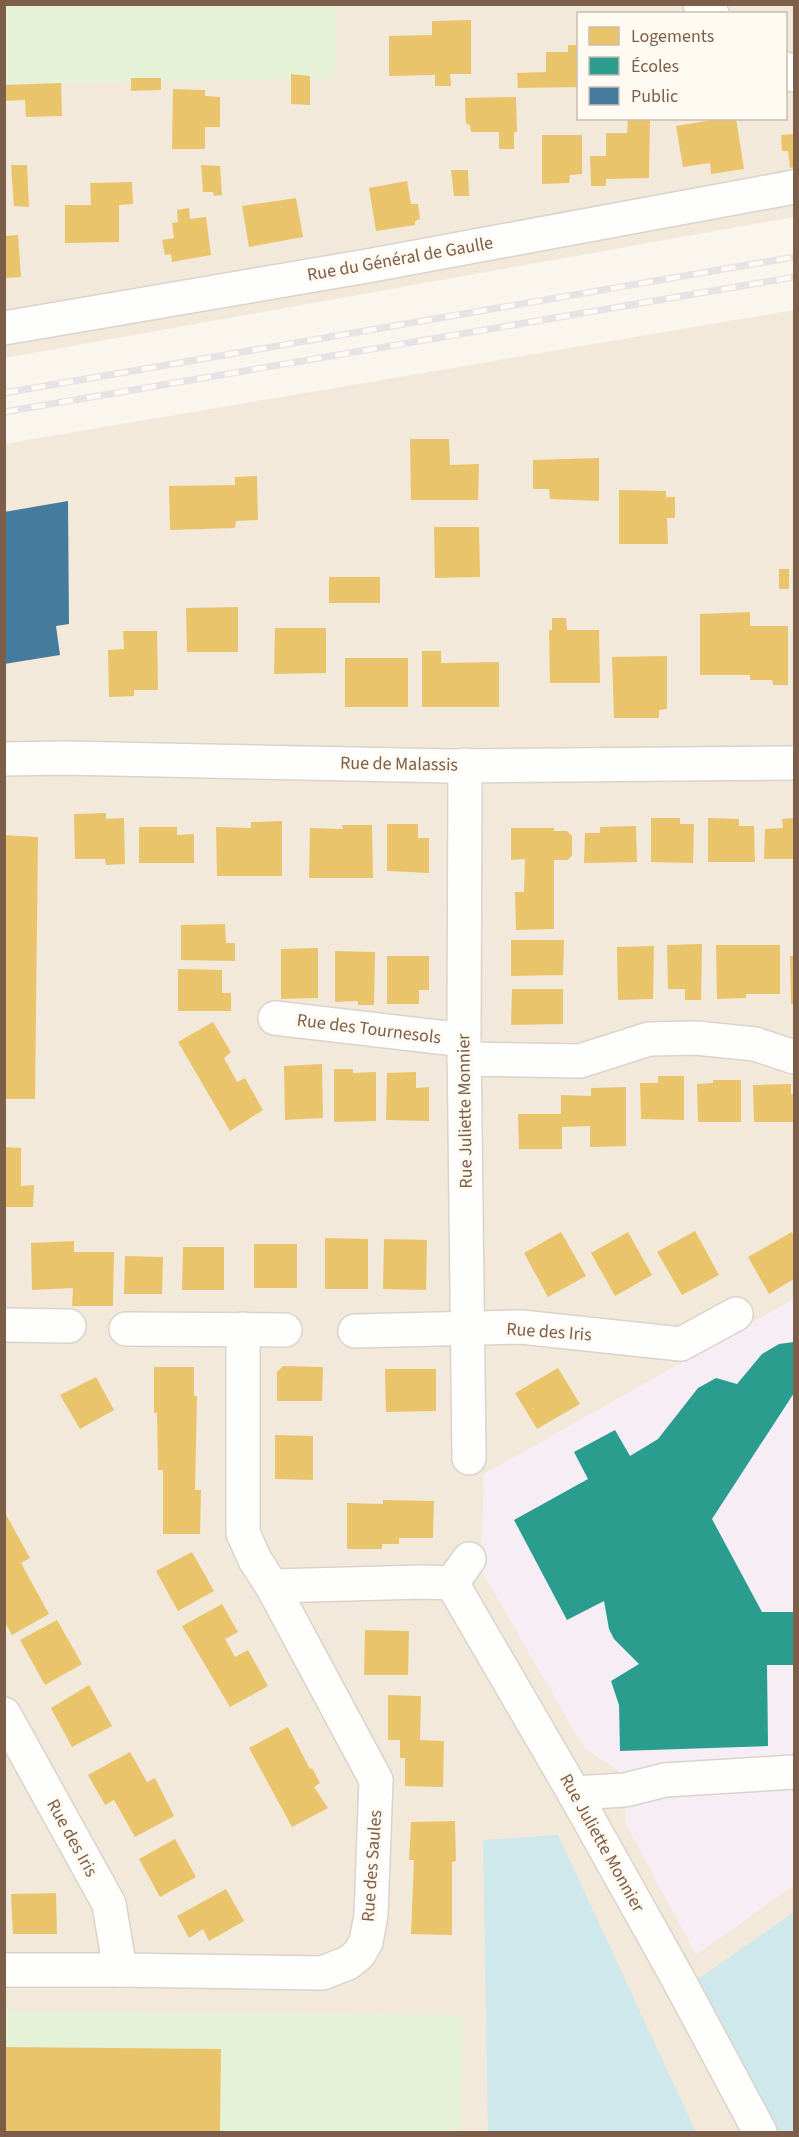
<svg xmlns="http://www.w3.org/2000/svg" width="799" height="2137" font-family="'Source Sans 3',sans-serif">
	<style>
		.residential { fill: #f3e9db; fill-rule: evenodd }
		.education { fill: #f7edf5 }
		.green { fill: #e5f2d7 }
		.water { fill: #cee8ec }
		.homes { fill: #e9c46a }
		.schools { fill: #2a9d8f }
		.public { fill: #457b9d }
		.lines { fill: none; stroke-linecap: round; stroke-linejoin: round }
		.minor-casing { stroke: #dad3cc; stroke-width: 36 }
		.minor { stroke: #fefefc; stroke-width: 33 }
		.rail-casing { stroke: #e6e3e6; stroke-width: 7 }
		.rail { stroke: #fffaf2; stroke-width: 4.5; stroke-dasharray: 14; stroke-linecap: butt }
		.labels { text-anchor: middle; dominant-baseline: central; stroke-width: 6; stroke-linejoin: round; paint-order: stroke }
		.street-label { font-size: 18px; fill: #7d5e49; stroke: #fffaf2 }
	</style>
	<rect width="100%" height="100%" fill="#faf6ee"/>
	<!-- residential -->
	<g class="residential">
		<path d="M5,5h789v212l-789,141zM578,14h208v104h-208z"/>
		<polygon points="794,310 794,2132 5,2132 4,444"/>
	</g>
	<!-- education -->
	<polygon class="education" points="794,1299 794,1885 696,1955 626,1824 625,1790 618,1770 584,1748 481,1570 484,1474"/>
	<!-- green -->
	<g class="green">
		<polygon points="4,5 338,5 334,78 5,84"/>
		<polygon points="5,2011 463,2015 461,2132 5,2132"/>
	</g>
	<!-- water -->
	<g class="water">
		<polygon points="558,1835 696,2132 488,2132 483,1840"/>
		<polygon points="794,1912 794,2132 777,2132 694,1982"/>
	</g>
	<!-- homes -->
	<g class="homes">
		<polygon points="471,20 471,74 450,74 451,86 435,86 435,75 389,76 389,36 432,35 432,21"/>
		<polygon points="568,45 578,45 578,87 518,88 517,73 546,72 546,52 568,52"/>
		<polygon points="291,74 310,76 310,105 291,104"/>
		<polygon points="131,78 161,78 161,90 131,91"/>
		<polygon points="61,83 62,116 26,117 25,100 4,101 4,85"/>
		<polygon points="173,89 205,90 205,96 220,97 220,127 205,127 205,149 172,149"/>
		<polygon points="516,97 517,132 514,132 514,149 499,149 499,132 471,132 470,125 466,124 465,98"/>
		<polygon points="628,118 650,118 649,178 606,179 606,186 591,186 590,156 606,156 606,133 627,133"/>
		<polygon points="725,118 736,118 744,169 711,174 710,163 683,167 676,126"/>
		<polygon points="794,134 794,167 790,168 788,151 782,151 781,135"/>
		<polygon points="542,135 582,135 582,174 570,175 569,183 542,184"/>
		<polygon points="11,165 27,165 29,207 14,206"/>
		<polygon points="201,165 220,166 222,195 214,196 213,192 203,192"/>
		<polygon points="451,170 468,170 469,196 454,196"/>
		<polygon points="407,181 411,204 418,204 420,219 415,221 415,225 376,231 369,188"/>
		<polygon points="132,182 133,204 119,205 119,242 65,243 65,205 91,205 90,183"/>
		<polygon points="296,198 303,237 249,247 242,206"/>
		<polygon points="189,208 190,219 206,217 211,255 172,262 171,254 165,255 162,240 174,238 172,223 178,222 177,210"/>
		<polygon points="18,235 21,277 4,278 4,236"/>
		<polygon points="410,439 449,439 450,465 479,464 478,500 411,500"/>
		<polygon points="599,458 599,501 550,499 549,489 533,489 533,460"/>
		<polygon points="257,476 258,520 236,521 235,528 170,530 169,486 235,485 235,477"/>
		<polygon points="619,490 666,491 666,497 675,497 675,518 667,518 668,544 619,544"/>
		<polygon points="434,527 479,527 480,577 435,578"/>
		<rect x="779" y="569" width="10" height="20"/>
		<rect x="329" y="577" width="51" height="26"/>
		<polygon points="238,607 238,652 187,652 186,608"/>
		<polygon points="750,612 750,626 788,626 788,685 773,685 772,680 750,680 750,675 700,675 700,614"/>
		<polygon points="552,618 566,618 567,630 599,630 600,683 550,683 549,630 552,630"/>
		<polygon points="275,628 326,628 326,673 274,674"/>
		<polygon points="123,631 157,631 158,690 134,690 134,696 109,697 108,650 124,649"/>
		<polygon points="422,651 441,651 441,663 499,662 499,707 422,707"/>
		<polygon points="667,656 667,709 659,710 659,718 614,718 612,657"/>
		<rect x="345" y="658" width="63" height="49"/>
		<polygon points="106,813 106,819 124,818 125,864 106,865 105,859 75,859 74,814"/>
		<polygon points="651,818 680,818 680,824 694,824 693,863 651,862"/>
		<polygon points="708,818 739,819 739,826 754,826 755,862 708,862"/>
		<polygon points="794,818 794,859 764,859 765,829 783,828 782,819"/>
		<polygon points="282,821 282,876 217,876 216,827 251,828 251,822"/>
		<polygon points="387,824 418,824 418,838 429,838 429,873 387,871"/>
		<polygon points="342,825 372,825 373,878 309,878 310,828 343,829"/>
		<polygon points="636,826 637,862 584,863 585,833 600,833 600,827"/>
		<polygon points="139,827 177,827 177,835 194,834 194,863 139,863"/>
		<polygon points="511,828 554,828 554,831 567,831 572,836 572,855 568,860 554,860 554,929 516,930 515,892 524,892 525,859 511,860"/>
		<polygon points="4,835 38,837 35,1099 4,1099"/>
		<polygon points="225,924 226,943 235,943 235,961 181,960 181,925"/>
		<polygon points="511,940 564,940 563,975 511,976"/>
		<polygon points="702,944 701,1000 685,1000 685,989 668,989 667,945"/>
		<polygon points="716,945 780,945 780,994 746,994 746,998 717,999"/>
		<polygon points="654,946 653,999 618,1000 617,947"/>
		<polygon points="318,948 318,998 281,999 281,949"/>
		<polygon points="335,951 375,952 374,1005 358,1005 358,1001 335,1002"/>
		<polygon points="387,956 429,956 429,990 419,990 419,1004 387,1004"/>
		<polygon points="790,956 794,956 794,1004 791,1004"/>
		<polygon points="178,969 222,970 222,993 231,993 231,1011 178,1011"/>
		<polygon points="512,989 563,989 563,1024 511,1025"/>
		<polygon points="213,1022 231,1052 224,1058 237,1082 245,1078 263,1110 230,1131 178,1042"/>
		<polygon points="322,1064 323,1118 285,1120 284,1066"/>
		<polygon points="334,1069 353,1069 353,1073 376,1072 376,1121 334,1122"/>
		<polygon points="416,1072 416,1088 429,1087 429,1121 386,1120 387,1073"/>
		<polygon points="658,1076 684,1076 684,1120 641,1119 640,1083 658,1083"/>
		<polygon points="713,1080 741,1080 741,1122 698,1122 697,1084 713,1083"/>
		<polygon points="791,1084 791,1094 794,1094 794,1122 754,1122 753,1085"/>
		<polygon points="626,1087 626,1146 590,1147 590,1126 562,1127 562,1149 519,1149 518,1114 561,1114 561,1095 591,1096 591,1088"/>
		<polygon points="4,1147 21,1148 21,1186 34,1185 33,1207 4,1207"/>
		<polygon points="695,1231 719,1275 682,1295 657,1252"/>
		<polygon points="561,1232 586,1276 548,1297 524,1253"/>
		<polygon points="628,1232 652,1275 615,1296 591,1253"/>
		<polygon points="792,1232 794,1237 794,1279 769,1294 748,1257"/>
		<polygon points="325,1238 368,1239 368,1289 325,1289"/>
		<polygon points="384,1239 427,1240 426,1290 383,1289"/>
		<polygon points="74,1241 74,1252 114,1252 113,1306 72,1306 73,1288 32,1290 31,1243"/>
		<rect x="254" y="1244" width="43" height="44"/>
		<polygon points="183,1247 224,1247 224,1290 182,1290"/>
		<polygon points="125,1256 163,1257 162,1294 124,1294"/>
		<polygon points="283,1366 323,1367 322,1401 277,1401 277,1372"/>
		<polygon points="154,1367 194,1367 194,1396 197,1396 195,1490 201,1490 200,1534 163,1534 163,1470 158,1470 157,1413 154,1413"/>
		<polygon points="558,1368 580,1404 537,1429 515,1393"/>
		<polygon points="385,1369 436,1369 436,1411 386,1412"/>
		<polygon points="96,1377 114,1410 80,1429 60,1395"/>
		<polygon points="275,1435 313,1436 313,1480 275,1479"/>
		<polygon points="383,1500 434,1501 433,1538 399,1538 399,1544 382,1544 382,1549 347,1549 347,1503 383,1504"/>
		<polygon points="4,1511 30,1558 21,1563 49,1614 12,1635 4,1621"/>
		<polygon points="192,1552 214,1591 178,1611 156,1571"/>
		<polygon points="222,1604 238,1632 225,1639 235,1657 248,1650 268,1686 230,1707 182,1626"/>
		<polygon points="57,1620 82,1664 45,1685 20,1640"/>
		<polygon points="365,1630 409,1631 408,1675 364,1675"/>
		<polygon points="89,1685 112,1726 72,1747 51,1708"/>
		<polygon points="388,1695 421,1696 420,1740 444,1741 443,1787 405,1786 405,1758 400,1758 400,1740 388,1740"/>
		<polygon points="288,1727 310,1769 312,1768 320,1783 314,1787 328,1808 292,1827 249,1748"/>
		<polygon points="130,1752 147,1782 155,1778 174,1816 135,1837 114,1800 105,1805 88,1775"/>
		<polygon points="455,1821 456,1861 452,1862 452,1935 411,1934 414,1860 409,1860 411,1822"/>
		<polygon points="175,1839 196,1877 160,1897 139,1859"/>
		<polygon points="226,1889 244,1921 209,1941 203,1929 189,1938 177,1916"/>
		<polygon points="56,1893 57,1934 13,1934 11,1894"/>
		<polygon points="4,2047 221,2049 220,2132 4,2132"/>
	</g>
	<!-- schools -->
	<polygon class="schools" points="794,1342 794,1393 712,1519 762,1612 794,1612 794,1665 767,1665 768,1746 620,1751 619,1705 611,1681 639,1664 614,1639 609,1629 604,1601 567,1620 514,1520 588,1479 574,1452 615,1430 630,1456 658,1439 698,1388 716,1378 737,1384 762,1354 779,1344"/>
	<!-- public -->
	<polygon class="public" points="68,501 69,624 56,626 60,655 4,664 4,512"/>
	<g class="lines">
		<!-- minor casing -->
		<g class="minor-casing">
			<g id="minor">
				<polyline points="700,4 712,14"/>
				<polyline points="786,69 794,75"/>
				<polyline points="4,328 367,266 794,187"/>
				<polyline points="4,759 64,758 451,766 794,763"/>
				<polyline points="465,765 464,1040 469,1458"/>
				<polyline points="275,1018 464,1040"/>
				<polyline points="464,1059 580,1061 649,1039 696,1038 755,1044 794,1057"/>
				<polyline points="4,1325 69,1326"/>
				<polyline points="126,1329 285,1330"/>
				<polyline points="355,1331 521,1327 681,1344 736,1314"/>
				<polyline points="469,1559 452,1583 574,1793 677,1977 760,2132"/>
				<polyline points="272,1586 423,1582 452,1583"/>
				<polyline points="4,1714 109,1904 120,1970"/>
				<polyline points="574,1793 625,1790 665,1780 794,1772"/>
				<polyline points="4,1970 120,1970 322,1973 348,1963 359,1954 366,1942 371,1915 376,1780 272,1586 255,1560 243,1533 243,1329"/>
			</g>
		</g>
		<!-- minor -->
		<use href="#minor" class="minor"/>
		<!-- rail casing -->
		<g class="rail-casing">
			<g id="rail">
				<polyline points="4,393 794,257"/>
				<polyline points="4,412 794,277"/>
			</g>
		</g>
		<!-- rail -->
		<use href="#rail" class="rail"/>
	</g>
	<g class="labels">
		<!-- street labels -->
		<g class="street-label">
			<text transform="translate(400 259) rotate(-10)">Rue du Général de Gaulle</text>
			<text transform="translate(399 764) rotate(1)">Rue de Malassis</text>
			<text transform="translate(369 1029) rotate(7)">Rue des Tournesols</text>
			<text transform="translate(465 1111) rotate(-91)">Rue Juliette Monnier</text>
			<text transform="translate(549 1332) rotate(4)">Rue des Iris</text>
			<text transform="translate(72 1838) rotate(61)">Rue des Iris</text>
			<text transform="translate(602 1843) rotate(61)">Rue Juliette Monnier</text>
			<text transform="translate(372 1866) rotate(-86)">Rue des Saules</text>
		</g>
	</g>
	<!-- border -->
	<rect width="799" height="2137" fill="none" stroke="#7d5e49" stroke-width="12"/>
	<!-- legend -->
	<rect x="577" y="12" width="210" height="108" fill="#fffaf2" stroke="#cbbcae" stroke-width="1.5"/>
	<rect x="589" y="27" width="30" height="18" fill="#e9c46a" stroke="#cbbcae" stroke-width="1.5"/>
	<text x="631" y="42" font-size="18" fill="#7d5e49">Logements</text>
	<rect x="589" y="57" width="30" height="18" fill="#2a9d8f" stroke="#cbbcae" stroke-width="1.5"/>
	<text x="631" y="72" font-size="18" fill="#7d5e49">Écoles</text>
	<rect x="589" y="87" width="30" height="18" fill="#457b9d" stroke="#cbbcae" stroke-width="1.5"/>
	<text x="631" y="102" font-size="18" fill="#7d5e49">Public</text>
</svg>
